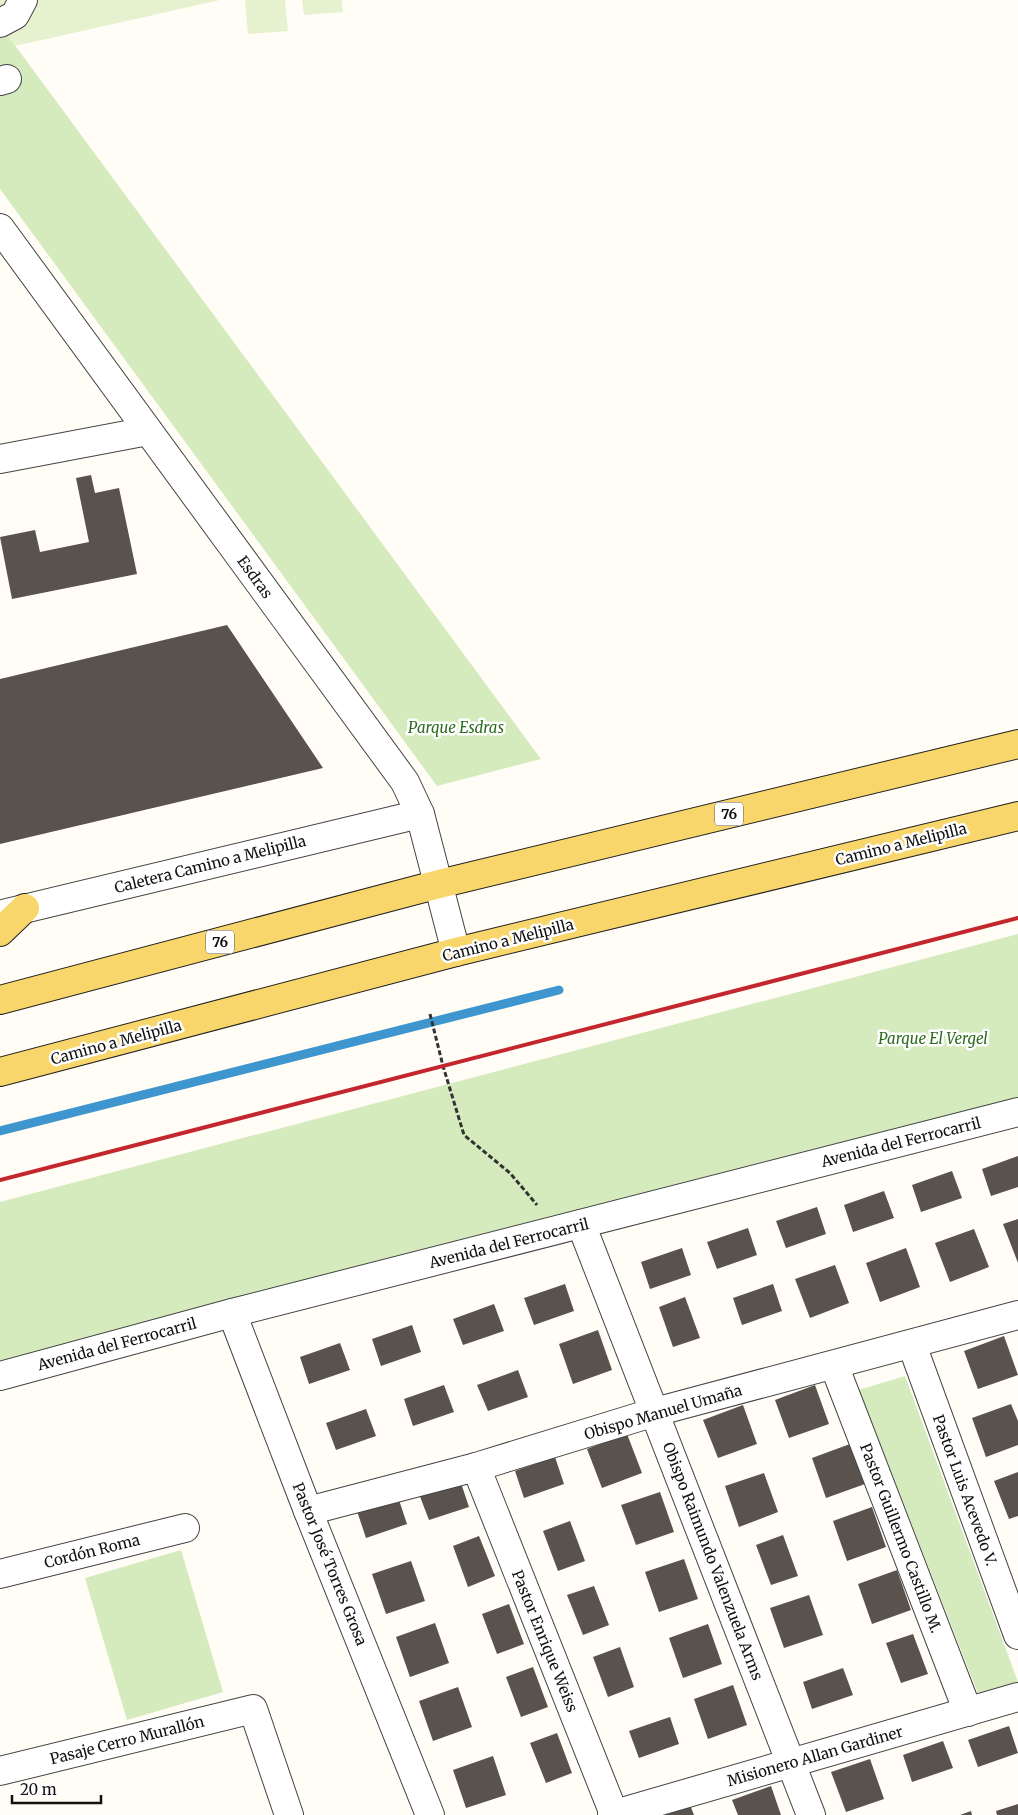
<svg xmlns="http://www.w3.org/2000/svg" width="1018" height="1815" font-family="Merriweather,serif">
	<style>
		.green { fill: #d5ebbd }
		.pitch { fill: #e6f2cf }
		.lines { fill: none; stroke-linecap: round; stroke-linejoin: round }
		.stream { stroke: #3f96cf; stroke-width: 9 }
		.building { fill: #5a524d }
		.minor-casing { stroke: #444; stroke-width: 30 }
		.major-casing { stroke: #222; stroke-width: 30 }
		.path { stroke: #333; stroke-width: 3; stroke-dasharray: 5 2.5; stroke-linecap: butt }
		.minor { stroke: #fff; stroke-width: 28 }
		.major { stroke: #f9d66b; stroke-width: 28 }
		.rail { stroke: #c4262e; stroke-width: 4 }
		.labels { text-anchor: middle; dominant-baseline: central; stroke-width: 5; stroke-linejoin: round; paint-order: stroke }
		.shield { fill: #fff; stroke: #585858; stroke-width: 1 }
		.shield-label { font-size: 14px; font-weight: bold; fill: #111 }
		.street-label { font-size: 15px; fill: #111; stroke: #fff }
		.park-label { font-size: 15px; font-style: italic; fill: #2f6b1f; stroke: #fff }
	</style>
	<rect width="100%" height="100%" fill="#fffdf5"/>
	<!-- green -->
	<g class="green">
		<polygon points="0,25 541,759 437,786 0,189"/>
		<polygon points="1018,934 1018,1097 0,1361 0,1202"/>
		<polygon points="905,1376 1018,1682 1018,1686 981,1701 859,1390"/>
		<polygon points="181,1550 223,1692 127,1720 85,1578"/>
	</g>
	<!-- pitch -->
	<g class="pitch">
		<polygon points="0,0 220,0 15,46 0,25"/>
		<polygon points="245,0 285,0 288,31 248,34"/>
		<polygon points="302,0 342,0 343,12 304,15"/>
	</g>
	<g class="lines">
		<!-- stream -->
		<polyline class="stream" points="0,1131 559,990"/>
	</g>
	<!-- building -->
	<g class="building">
		<polygon points="91,475 95,493 119,488 137,574 12,599 0,537 35,530 40,552 89,542 76,478"/>
		<polygon points="227,625 323,768 0,844 0,679"/>
		<polygon points="1018,1156 1018,1187 991,1196 982,1169"/>
		<polygon points="952,1171 962,1198 921,1212 912,1185"/>
		<polygon points="884,1191 894,1218 853,1232 844,1205"/>
		<polygon points="817,1207 826,1234 786,1248 776,1221"/>
		<polygon points="1018,1219 1018,1263 1003,1224"/>
		<polygon points="748,1228 757,1255 717,1269 707,1242"/>
		<polygon points="974,1229 989,1267 950,1282 935,1243"/>
		<polygon points="682,1248 691,1275 650,1289 641,1262"/>
		<polygon points="906,1248 920,1287 880,1302 866,1263"/>
		<polygon points="835,1265 849,1303 810,1318 795,1279"/>
		<polygon points="565,1284 574,1311 534,1325 524,1298"/>
		<polygon points="773,1284 782,1311 742,1325 733,1298"/>
		<polygon points="685,1297 700,1338 673,1347 659,1307"/>
		<polygon points="494,1304 504,1331 463,1345 453,1319"/>
		<polygon points="412,1325 421,1352 381,1366 372,1339"/>
		<polygon points="598,1330 612,1370 573,1384 559,1344"/>
		<polygon points="1004,1336 1018,1375 978,1389 964,1351"/>
		<polygon points="340,1343 350,1370 309,1384 300,1357"/>
		<polygon points="518,1370 528,1397 488,1411 477,1385"/>
		<polygon points="444,1385 454,1412 413,1426 404,1399"/>
		<polygon points="815,1385 829,1424 789,1438 775,1400"/>
		<polygon points="1011,1404 1018,1421 1018,1445 986,1457 972,1418"/>
		<polygon points="743,1405 757,1444 718,1458 703,1420"/>
		<polygon points="366,1409 376,1436 336,1450 326,1423"/>
		<polygon points="627,1434 642,1473 602,1488 587,1449"/>
		<polygon points="850,1444 865,1484 826,1498 812,1458"/>
		<polygon points="555,1457 564,1484 524,1498 515,1471"/>
		<polygon points="1018,1472 1018,1516 1009,1519 994,1481"/>
		<polygon points="764,1473 778,1512 739,1527 725,1486"/>
		<polygon points="460,1480 469,1507 429,1520 419,1494"/>
		<polygon points="660,1492 674,1532 636,1545 621,1505"/>
		<polygon points="398,1497 407,1524 366,1538 357,1511"/>
		<polygon points="872,1507 886,1547 847,1561 833,1521"/>
		<polygon points="570,1521 585,1561 558,1571 543,1531"/>
		<polygon points="783,1535 798,1576 771,1585 756,1545"/>
		<polygon points="479,1536 495,1576 468,1587 453,1546"/>
		<polygon points="684,1559 698,1599 659,1612 645,1572"/>
		<polygon points="411,1561 425,1601 386,1614 372,1574"/>
		<polygon points="897,1570 911,1610 872,1624 858,1584"/>
		<polygon points="594,1586 609,1625 583,1635 567,1595"/>
		<polygon points="809,1595 823,1635 784,1648 770,1608"/>
		<polygon points="509,1604 524,1644 497,1654 482,1614"/>
		<polygon points="435,1623 449,1663 410,1677 396,1637"/>
		<polygon points="708,1624 722,1664 683,1678 669,1638"/>
		<polygon points="913,1634 928,1674 901,1683 886,1643"/>
		<polygon points="620,1647 634,1687 608,1697 593,1657"/>
		<polygon points="533,1667 548,1707 521,1717 506,1677"/>
		<polygon points="843,1668 853,1695 812,1709 803,1682"/>
		<polygon points="733,1685 747,1725 708,1739 694,1699"/>
		<polygon points="458,1687 472,1727 433,1741 419,1701"/>
		<polygon points="670,1717 679,1744 639,1758 629,1731"/>
		<polygon points="1009,1726 1018,1753 978,1767 968,1740"/>
		<polygon points="557,1733 572,1773 546,1783 530,1743"/>
		<polygon points="943,1741 953,1768 912,1782 903,1755"/>
		<polygon points="493,1756 506,1795 466,1808 453,1770"/>
		<polygon points="870,1759 884,1799 846,1812 831,1772"/>
		<polygon points="771,1786 781,1815 738,1815 732,1800"/>
		<polygon points="1018,1804 1018,1815 997,1815 996,1811"/>
		<polygon points="690,1805 694,1815 663,1815"/>
		<polygon points="971,1811 972,1815 960,1815"/>
	</g>
	<g class="lines">
		<!-- minor casing -->
		<g class="minor-casing">
			<g id="minor">
				<polyline points="0,23 15,15 23,0"/>
				<polyline points="0,81 7,79"/>
				<polyline points="0,228 405,782 420,814 456,952"/>
				<polyline points="0,459 148,431"/>
				<polyline points="3,914 420,814"/>
				<polyline points="581,1224 811,1815"/>
				<polyline points="232,1313 308,1511 430,1815"/>
				<polyline points="912,1345 1018,1635"/>
				<polyline points="834,1365 968,1712"/>
				<polyline points="0,1376 232,1313 1018,1112"/>
				<polyline points="476,1467 614,1814"/>
				<polyline points="308,1511 476,1467 655,1412 1018,1315"/>
				<polyline points="0,1574 185,1528"/>
				<polyline points="0,1771 253,1709 289,1815"/>
				<polyline points="612,1815 1018,1697"/>
			</g>
		</g>
		<!-- major casing -->
		<g class="major-casing">
			<g id="major">
				<polyline points="0,932 25,908"/>
				<polyline points="0,1000 439,884 1018,744"/>
				<polyline points="0,1072 456,952 1018,816"/>
			</g>
		</g>
		<!-- path -->
		<polyline class="path" points="430,1014 443,1066 464,1135 510,1173 537,1205"/>
		<!-- minor -->
		<use href="#minor" class="minor"/>
		<!-- major -->
		<use href="#major" class="major"/>
		<!-- rail -->
		<polyline class="rail" points="0,1180 1018,918"/>
	</g>
	<g class="labels">
		<!-- shield labels -->
		<g class="shield">
			<rect x="715" y="802.5" width="28" height="23" rx="4"/>
			<rect x="206" y="930.5" width="28" height="23" rx="4"/>
		</g>
		<g class="shield-label">
			<text x="729" y="814">76</text>
			<text x="220" y="942">76</text>
		</g>
		<!-- street labels -->
		<g class="street-label">
			<text transform="translate(255 577) rotate(54)">Esdras</text>
			<text transform="translate(901 844) rotate(-14)">Camino a Melipilla</text>
			<text transform="translate(210 864) rotate(-14)">Caletera Camino a Melipilla</text>
			<text transform="translate(508 940) rotate(-14)">Camino a Melipilla</text>
			<text transform="translate(116 1042) rotate(-15)">Camino a Melipilla</text>
			<text transform="translate(901 1142) rotate(-14)">Avenida del Ferrocarril</text>
			<text transform="translate(509 1243) rotate(-14)">Avenida del Ferrocarril</text>
			<text transform="translate(117 1344) rotate(-15)">Avenida del Ferrocarril</text>
			<text transform="translate(663 1412) rotate(-16)">Obispo Manuel Umaña</text>
			<text transform="translate(965 1490) rotate(70)">Pastor Luis Acevedo V.</text>
			<text transform="translate(901 1538) rotate(69)">Pastor Guillermo Castillo M.</text>
			<text transform="translate(92 1551) rotate(-14)">Cordón Roma</text>
			<text transform="translate(713 1561) rotate(69)">Obispo Raimundo Valenzuela Arms</text>
			<text transform="translate(330 1564) rotate(68)">Pastor José Torres Grosa</text>
			<text transform="translate(545 1641) rotate(68)">Pastor Enrique Weiss</text>
			<text transform="translate(127 1740) rotate(-14)">Pasaje Cerro Murallón</text>
			<text transform="translate(815 1756) rotate(-16)">Misionero Allan Gardiner</text>
		</g>
		<!-- park labels -->
		<g class="park-label">
			<text x="456" y="727">Parque Esdras</text>
			<text x="933" y="1038">Parque El Vergel</text>
		</g>
	</g>
	<!-- scale -->
	<path d="M12 1795v8h89v-8" fill="none" stroke="#111111" stroke-width="2.5"/>
	<text x="20" y="1795" font-size="15" fill="#111111" stroke="#ffffff" stroke-width="4" paint-order="stroke">20 m</text>
</svg>
